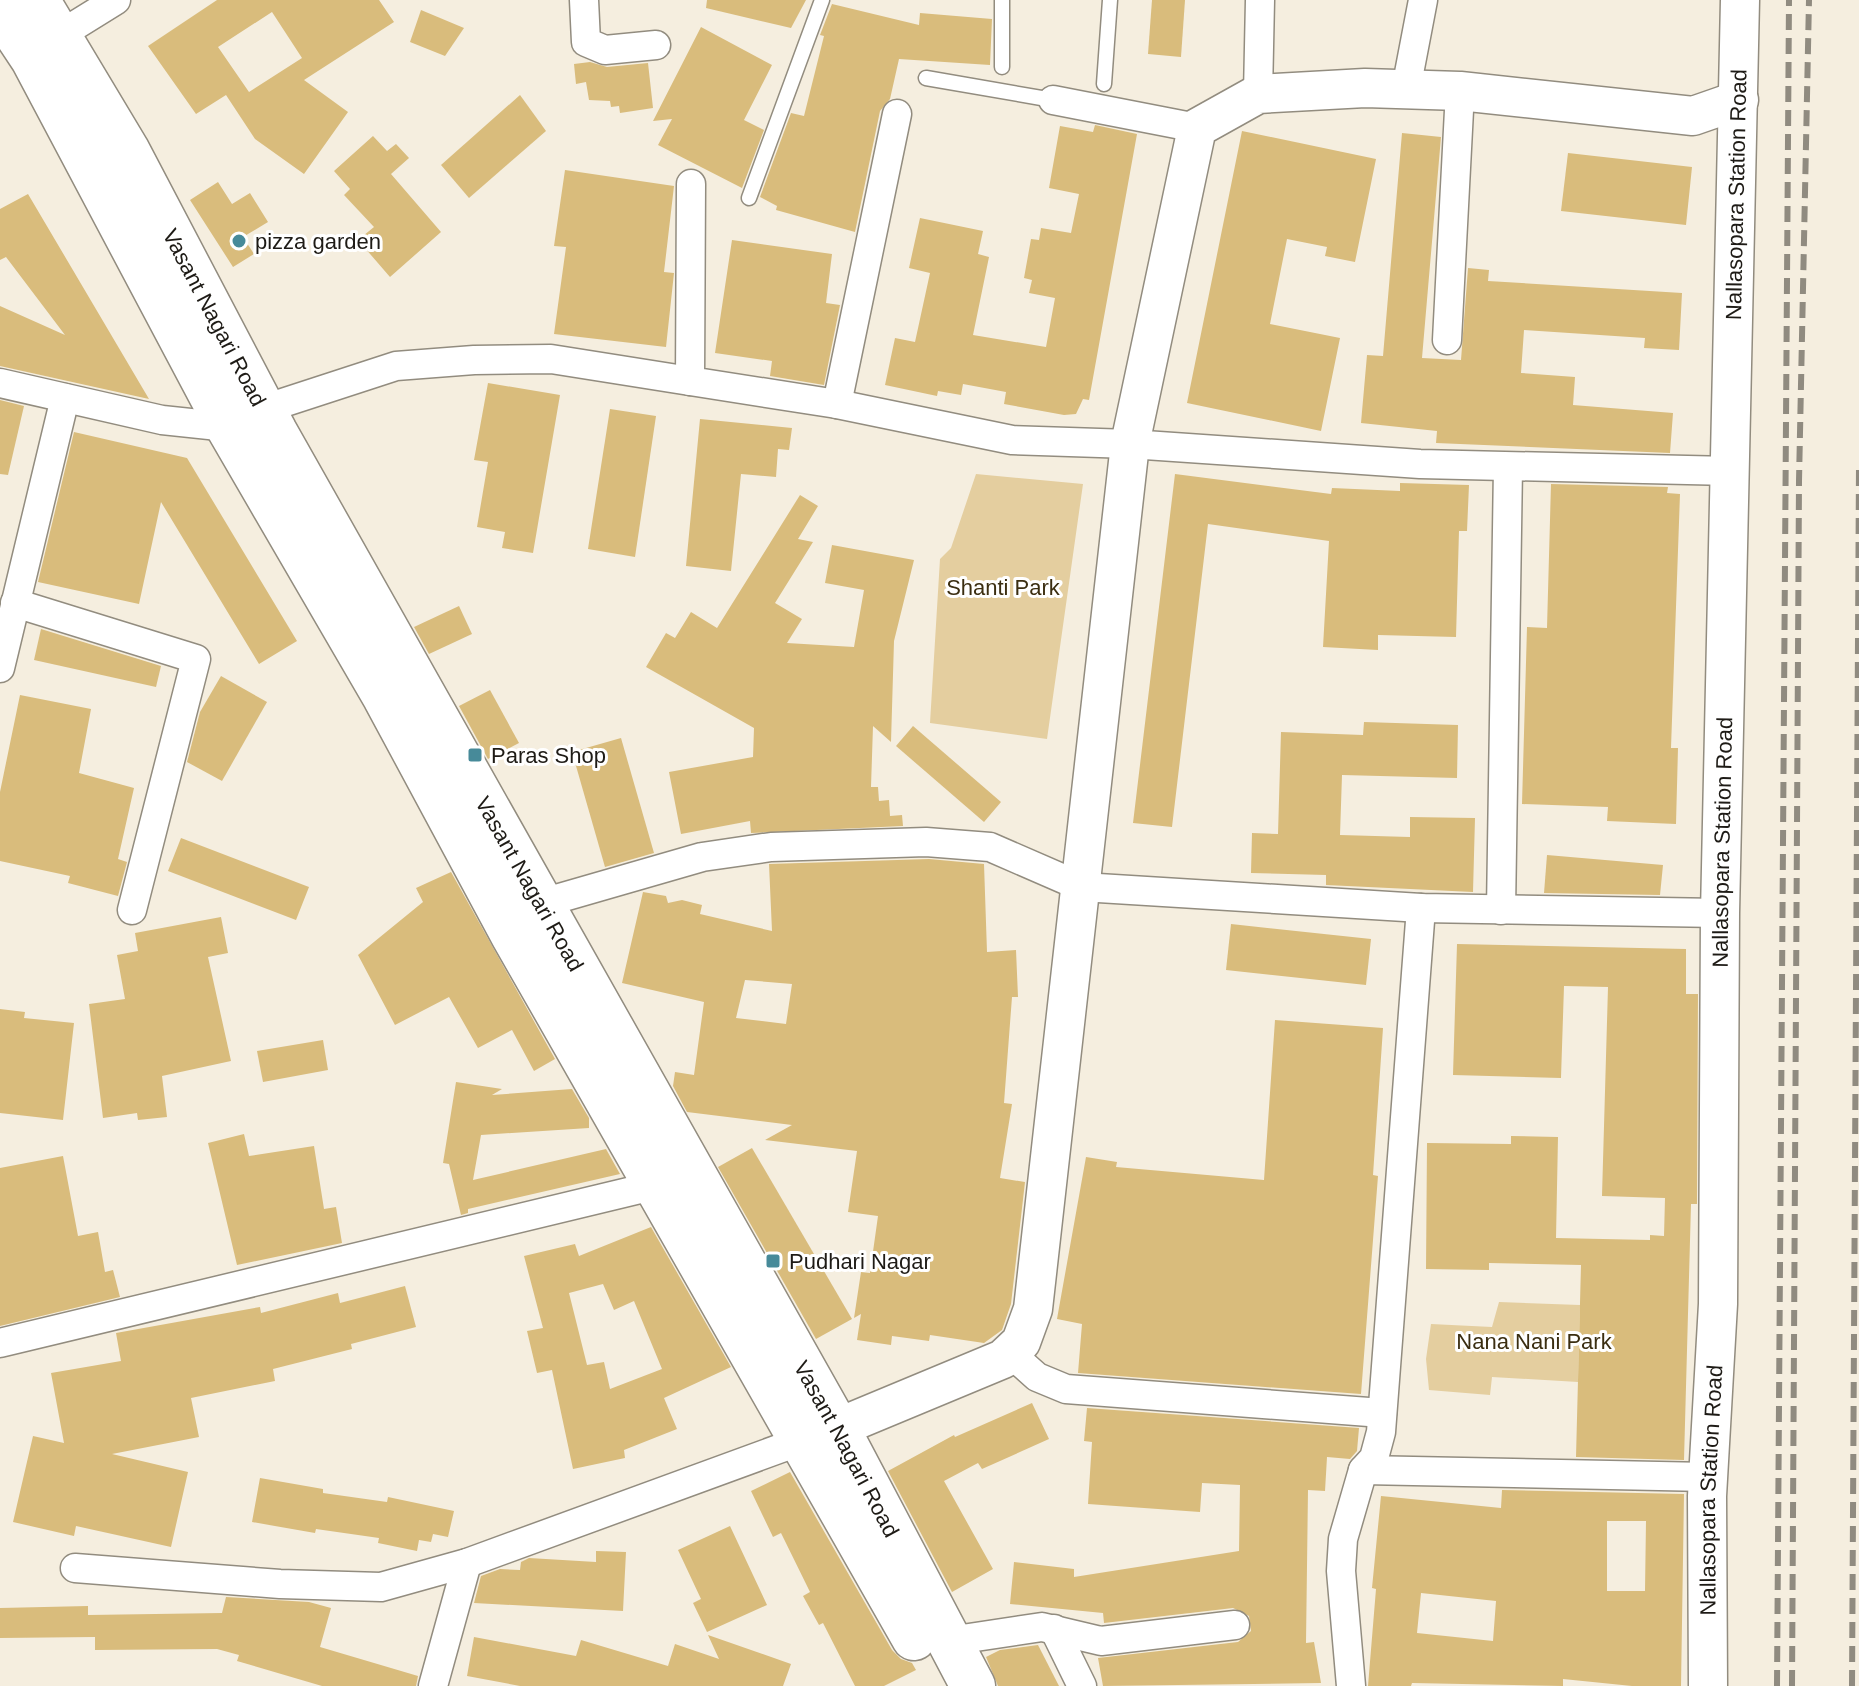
<svg xmlns="http://www.w3.org/2000/svg" width="1859" height="1686" font-family="Helvetica,sans-serif">
	<style>
		.green { fill: #e4ce9f }
		.building { fill: #d9bc7c; fill-rule: evenodd }
		.lines { fill: none; stroke-linecap: round; stroke-linejoin: round }
		.lane-casing { stroke: #928c7f; stroke-width: 17 }
		.street-casing { stroke: #928c7f; stroke-width: 31 }
		.secondary-casing { stroke: #928c7f; stroke-width: 41 }
		.primary-casing { stroke: #928c7f; stroke-width: 47 }
		.lane { stroke: #fff; stroke-width: 14 }
		.street { stroke: #fff; stroke-width: 28 }
		.secondary { stroke: #fff; stroke-width: 38 }
		.primary { stroke: #fff; stroke-width: 44 }
		.rail { stroke: #908b80; stroke-width: 6; stroke-dasharray: 16 8; stroke-linecap: butt }
		.poi-dot { fill: #478a99; stroke: #fff; stroke-width: 3 }
		.labels { text-anchor: middle; dominant-baseline: central; stroke-width: 6; stroke-linejoin: round; paint-order: stroke }
		.street-label { font-size: 22px; fill: #1e1b16; stroke: #fff }
		.poi-label { font-size: 22px; fill: #1e1b16; stroke: #fff; text-anchor: start }
		.park-label { font-size: 22px; fill: #3b2e11; stroke: #fff }
	</style>
	<rect width="100%" height="100%" fill="#f5eedf"/>
	<!-- green -->
	<g class="green">
		<polygon points="976,474 1083,484 1047,739 930,723 940,559 951,548"/>
		<polygon points="1499,1302 1580,1305 1578,1382 1492,1377 1490,1395 1429,1390 1426,1359 1431,1324 1492,1327"/>
	</g>
	<!-- building -->
	<g class="building">
		<path d="M217,0h162l15,22 -90,58 44,32 -44,62 -49,-35 -29,-44 -30,19 -48,-68zM272,12l30,46 -53,34 -31,-45z"/>
		<polygon points="707,0 806,0 791,28 706,8"/>
		<polygon points="1152,0 1185,0 1181,57 1148,54"/>
		<polygon points="832,4 919,25 920,13 992,19 990,65 899,59 890,99 880,111 855,232 776,210 777,206 760,197 791,113 804,116 824,36 820,35"/>
		<polygon points="421,10 464,28 445,56 410,42"/>
		<polygon points="701,27 772,65 744,120 764,130 742,188 658,145 672,119 653,121"/>
		<polygon points="590,62 607,67 648,63 653,108 620,113 619,106 611,107 610,101 589,100 586,82 576,84 574,64"/>
		<polygon points="520,95 546,131 469,198 441,165"/>
		<polygon points="1095,125 1137,134 1089,400 1083,399 1076,414 1064,415 1004,404 1006,392 963,384 961,395 938,391 937,396 885,385 895,338 915,342 930,273 909,268 920,218 983,231 978,254 989,257 973,335 1046,347 1055,298 1029,293 1032,280 1024,278 1031,239 1039,240 1041,228 1071,233 1079,194 1049,188 1060,126 1093,132"/>
		<polygon points="1242,131 1376,159 1355,262 1325,256 1327,247 1287,239 1270,324 1340,338 1321,431 1187,403"/>
		<polygon points="1402,133 1441,137 1422,358 1461,360 1468,268 1489,270 1488,281 1682,293 1679,350 1644,348 1645,338 1524,330 1521,373 1575,377 1573,405 1673,413 1670,453 1436,443 1437,431 1361,423 1367,355 1383,356"/>
		<polygon points="373,136 387,151 396,144 409,158 391,174 441,232 390,277 358,240 374,227 344,195 350,189 334,171"/>
		<polygon points="1568,153 1692,167 1686,225 1561,211"/>
		<polygon points="565,170 674,186 664,272 674,273 666,347 554,334 566,247 554,246"/>
		<polygon points="218,182 232,204 250,193 268,222 243,237 254,254 233,267 190,200"/>
		<polygon points="28,194 149,399 0,366 0,306 65,335 6,257 0,260 0,209"/>
		<polygon points="732,240 832,254 826,303 840,305 824,385 770,376 772,361 715,353"/>
		<polygon points="488,383 560,395 533,553 502,548 505,532 477,527 488,462 474,460"/>
		<polygon points="0,400 24,406 8,475 0,474"/>
		<polygon points="610,409 656,416 635,557 588,549"/>
		<polygon points="700,419 792,428 789,450 778,449 776,477 741,474 731,571 686,566"/>
		<polygon points="74,432 187,458 297,641 259,664 161,502 139,604 38,582"/>
		<polygon points="1175,474 1331,494 1332,488 1400,491 1400,483 1469,485 1467,531 1459,531 1456,637 1378,635 1378,650 1323,647 1329,541 1208,524 1172,827 1133,823"/>
		<polygon points="1551,484 1668,487 1667,493 1680,494 1671,748 1678,748 1676,824 1607,821 1608,807 1522,804 1527,627 1547,628"/>
		<polygon points="800,495 818,506 798,539 813,542 775,603 802,619 787,643 854,647 864,590 825,583 832,545 914,560 894,641 891,742 873,726 871,787 878,787 879,801 889,800 890,816 902,815 903,826 751,833 750,821 681,834 669,772 753,757 754,728 646,667 666,633 675,638 691,612 717,628"/>
		<polygon points="459,606 472,634 429,654 414,627"/>
		<polygon points="41,629 161,666 156,687 34,660"/>
		<polygon points="221,676 267,702 222,781 187,762 200,712"/>
		<polygon points="490,690 519,743 488,759 459,706"/>
		<polygon points="20,695 91,709 79,773 134,788 118,859 127,862 118,896 68,883 70,876 0,861 0,792"/>
		<polygon points="1364,722 1458,725 1457,778 1342,775 1340,835 1410,837 1410,817 1475,818 1473,892 1326,885 1326,875 1251,873 1252,833 1278,834 1281,732 1363,735"/>
		<polygon points="913,726 1001,802 984,822 896,746"/>
		<polygon points="621,738 654,853 605,867 572,752"/>
		<polygon points="181,838 309,887 296,920 168,871"/>
		<polygon points="1547,855 1663,865 1660,895 1544,893"/>
		<path d="M929,859l55,5 3,88 29,-2 2,47h-6l-8,106 8,1 -12,74 25,4 -14,122 -9,26 -18,13 -54,-8 -1,6 -37,-5 -1,9 -34,-5 4,-26 -7,4 7,-46 9,1 8,-57 -30,-4 9,-61 -92,-11 27,-15 -105,-13 -14,-26 2,-14 19,3 10,-73 -82,-19 21,-91 23,4 2,7 14,-3 20,5 -2,9 72,17 -3,-67zM745,980l47,4 -6,40 -50,-6z"/>
		<polygon points="451,872 555,1059 534,1071 512,1030 478,1048 449,997 395,1025 358,955 423,902 416,888"/>
		<polygon points="221,917 228,953 208,957 231,1061 162,1076 167,1117 138,1120 137,1113 103,1118 89,1004 125,999 117,955 138,951 135,933"/>
		<polygon points="1231,924 1371,939 1366,985 1226,970"/>
		<polygon points="1457,944 1686,949 1686,994 1698,994 1697,1204 1691,1204 1684,1460 1576,1457 1581,1265 1489,1263 1489,1270 1426,1269 1427,1143 1511,1144 1511,1136 1558,1137 1556,1238 1650,1240 1650,1235 1664,1236 1665,1198 1602,1196 1608,987 1564,986 1561,1078 1453,1075"/>
		<polygon points="0,1009 25,1012 24,1018 74,1023 63,1120 0,1113"/>
		<polygon points="1275,1020 1383,1028 1373,1175 1378,1176 1361,1394 1078,1373 1082,1324 1057,1319 1086,1157 1117,1162 1116,1167 1264,1180"/>
		<polygon points="323,1040 328,1070 263,1082 257,1051"/>
		<polygon points="456,1082 502,1089 492,1095 572,1089 589,1118 589,1128 481,1135 473,1180 606,1149 620,1174 468,1209 468,1213 461,1215 449,1164 443,1163"/>
		<polygon points="244,1134 249,1156 314,1146 324,1209 336,1207 342,1243 237,1265 208,1143"/>
		<polygon points="752,1148 852,1319 816,1339 718,1167"/>
		<polygon points="63,1156 78,1236 98,1232 105,1272 113,1270 120,1297 0,1326 0,1168"/>
		<path d="M651,1227l80,140 -67,31 13,31 -53,21 1,8 -52,11 -21,-99 -15,3 -10,-42 16,-3 -19,-72 51,-12 4,12zM603,1284l11,26 20,-9 28,68 -52,20 -6,-27 -17,3 -18,-72z"/>
		<polygon points="405,1286 416,1327 351,1344 352,1349 273,1369 275,1381 191,1398 199,1437 112,1454 188,1472 171,1547 76,1526 74,1536 13,1522 33,1436 64,1443 51,1373 121,1361 116,1333 260,1307 261,1313 338,1293 340,1303"/>
		<polygon points="1032,1403 1049,1439 982,1469 978,1463 944,1481 993,1569 952,1592 888,1471 954,1435 955,1437"/>
		<polygon points="1087,1408 1359,1428 1357,1451 1350,1459 1327,1457 1325,1491 1308,1490 1306,1643 1314,1642 1321,1683 1103,1686 1098,1658 1238,1642 1251,1631 1249,1616 1233,1608 1104,1623 1103,1613 1010,1604 1014,1562 1074,1569 1074,1577 1239,1551 1240,1485 1202,1483 1200,1512 1088,1504 1092,1442 1084,1441"/>
		<polygon points="790,1472 892,1650 901,1659 912,1663 916,1670 884,1686 855,1686 823,1623 819,1625 803,1596 810,1592 781,1533 773,1537 751,1491"/>
		<polygon points="260,1478 323,1489 323,1493 387,1502 388,1497 454,1511 448,1537 433,1534 431,1542 419,1540 417,1551 378,1543 379,1538 316,1529 315,1533 252,1522"/>
		<path d="M1502,1490l182,4 -3,192h-49l-69,-7v7l-151,-3 -1,3h-43l8,-97 -4,-1 9,-92 120,12zM1607,1521h39l-1,70h-38zM1421,1593l75,8 -3,40 -76,-8z"/>
		<polygon points="730,1526 767,1605 707,1632 693,1603 701,1599 678,1550"/>
		<polygon points="596,1551 626,1552 623,1611 474,1603 481,1576 500,1569 520,1570 521,1562 529,1558 596,1562"/>
		<polygon points="226,1597 309,1602 331,1608 320,1647 418,1676 416,1686 322,1686 237,1661 239,1655 217,1649 95,1650 95,1637 0,1638 0,1608 88,1606 88,1615 222,1613"/>
		<polygon points="708,1635 791,1664 783,1686 520,1686 467,1676 474,1637 576,1656 581,1640 668,1666 675,1644 719,1659"/>
		<polygon points="1038,1645 1059,1686 998,1686 986,1657 1000,1650"/>
	</g>
	<g class="lines">
		<!-- lane casing -->
		<g class="lane-casing">
			<g id="lane">
				<polyline points="1002,67 1002,0"/>
				<polyline points="926,78 1053,100"/>
				<polyline points="1104,84 1110,0"/>
				<polyline points="749,198 822,0"/>
			</g>
		</g>
		<!-- street casing -->
		<g class="street-casing">
			<g id="street">
				<polyline points="584,0 586,42 605,50 656,45"/>
				<polyline points="58,36 116,0"/>
				<polyline points="1406,89 1423,0"/>
				<polyline points="1258,94 1260,0"/>
				<polyline points="1053,100 1197,128"/>
				<polyline points="691,184 690,381 837,404 1012,440 1130,444 1420,464 1731,471"/>
				<polyline points="1447,340 1460,91"/>
				<polyline points="0,383 162,420 228,427 264,409 396,366 474,360 551,359 690,381"/>
				<polyline points="837,404 897,114"/>
				<polyline points="15,603 196,659 132,910"/>
				<polyline points="0,668 65,398"/>
				<polyline points="1501,910 1508,467"/>
				<polyline points="530,914 539,904 702,857 771,847 926,842 990,847 1082,887 1421,908 1720,913"/>
				<polyline points="0,1343 657,1185 666,1178"/>
				<polyline points="1010,1353 1037,1377 1066,1389 1382,1413"/>
				<polyline points="1363,1470 1708,1477"/>
				<polyline points="75,1568 280,1584 381,1587 467,1563 817,1435"/>
				<polyline points="1054,1629 1082,1686"/>
				<polyline points="949,1641 1042,1627 1101,1641 1235,1625"/>
				<polyline points="433,1686 467,1563"/>
				<polyline points="1351,1686 1341,1571 1343,1539 1363,1470 1374,1458 1381,1432 1421,908"/>
			</g>
		</g>
		<!-- secondary casing -->
		<g class="secondary-casing">
			<g id="secondary">
				<polyline points="837,1428 1003,1359 1021,1342 1033,1309 1130,444 1197,128 1258,94 1365,88 1460,91 1693,116 1739,100"/>
				<path id="s1" d="M1708,1686l-1,-190 11,-192 2,-391 20,-913"/>
			</g>
		</g>
		<!-- primary casing -->
		<g class="primary-casing">
			<g id="primary">
				<path id="s2" d="M37,0l90,150 148,282 562,996 136,258"/>
				<polyline points="0,9 33,59 228,427 385,697 513,935 914,1638"/>
			</g>
		</g>
		<!-- lane -->
		<use href="#lane" class="lane"/>
		<!-- street -->
		<use href="#street" class="street"/>
		<!-- secondary -->
		<use href="#secondary" class="secondary"/>
		<!-- primary -->
		<use href="#primary" class="primary"/>
		<!-- rail -->
		<g class="rail">
			<polyline points="1777,1686 1789,0"/>
			<polyline points="1792,1686 1799,481 1809,0"/>
			<polyline points="1852,1686 1859,466"/>
		</g>
	</g>
	<!-- markers -->
	<g class="poi-dot">
		<circle cx="239" cy="241" r="8"/>
		<rect x="467" y="747" width="16" height="16" rx="4"/>
		<rect x="765" y="1253" width="16" height="16" rx="4"/>
	</g>
	<g class="labels">
		<!-- street labels -->
		<g class="street-label">
			<text stroke="none"><textPath href="#s1" startOffset="1492">Nallasopara Station Road</textPath></text>
			<text stroke="none"><textPath href="#s2" startOffset="364">Vasant Nagari Road</textPath></text>
			<text stroke="none"><textPath href="#s1" startOffset="844">Nallasopara Station Road</textPath></text>
			<text stroke="none"><textPath href="#s2" startOffset="1012">Vasant Nagari Road</textPath></text>
			<text stroke="none"><textPath href="#s2" startOffset="1660">Vasant Nagari Road</textPath></text>
			<text stroke="none"><textPath href="#s1" startOffset="196">Nallasopara Station Road</textPath></text>
		</g>
		<!-- poi labels -->
		<g class="poi-label">
			<text x="255" y="241">pizza garden</text>
			<text x="491" y="755">Paras Shop</text>
			<text x="789" y="1261">Pudhari Nagar</text>
		</g>
		<!-- park labels -->
		<g class="park-label">
			<text x="1003" y="587">Shanti Park</text>
			<text x="1534" y="1341">Nana Nani Park</text>
		</g>
	</g>
</svg>
